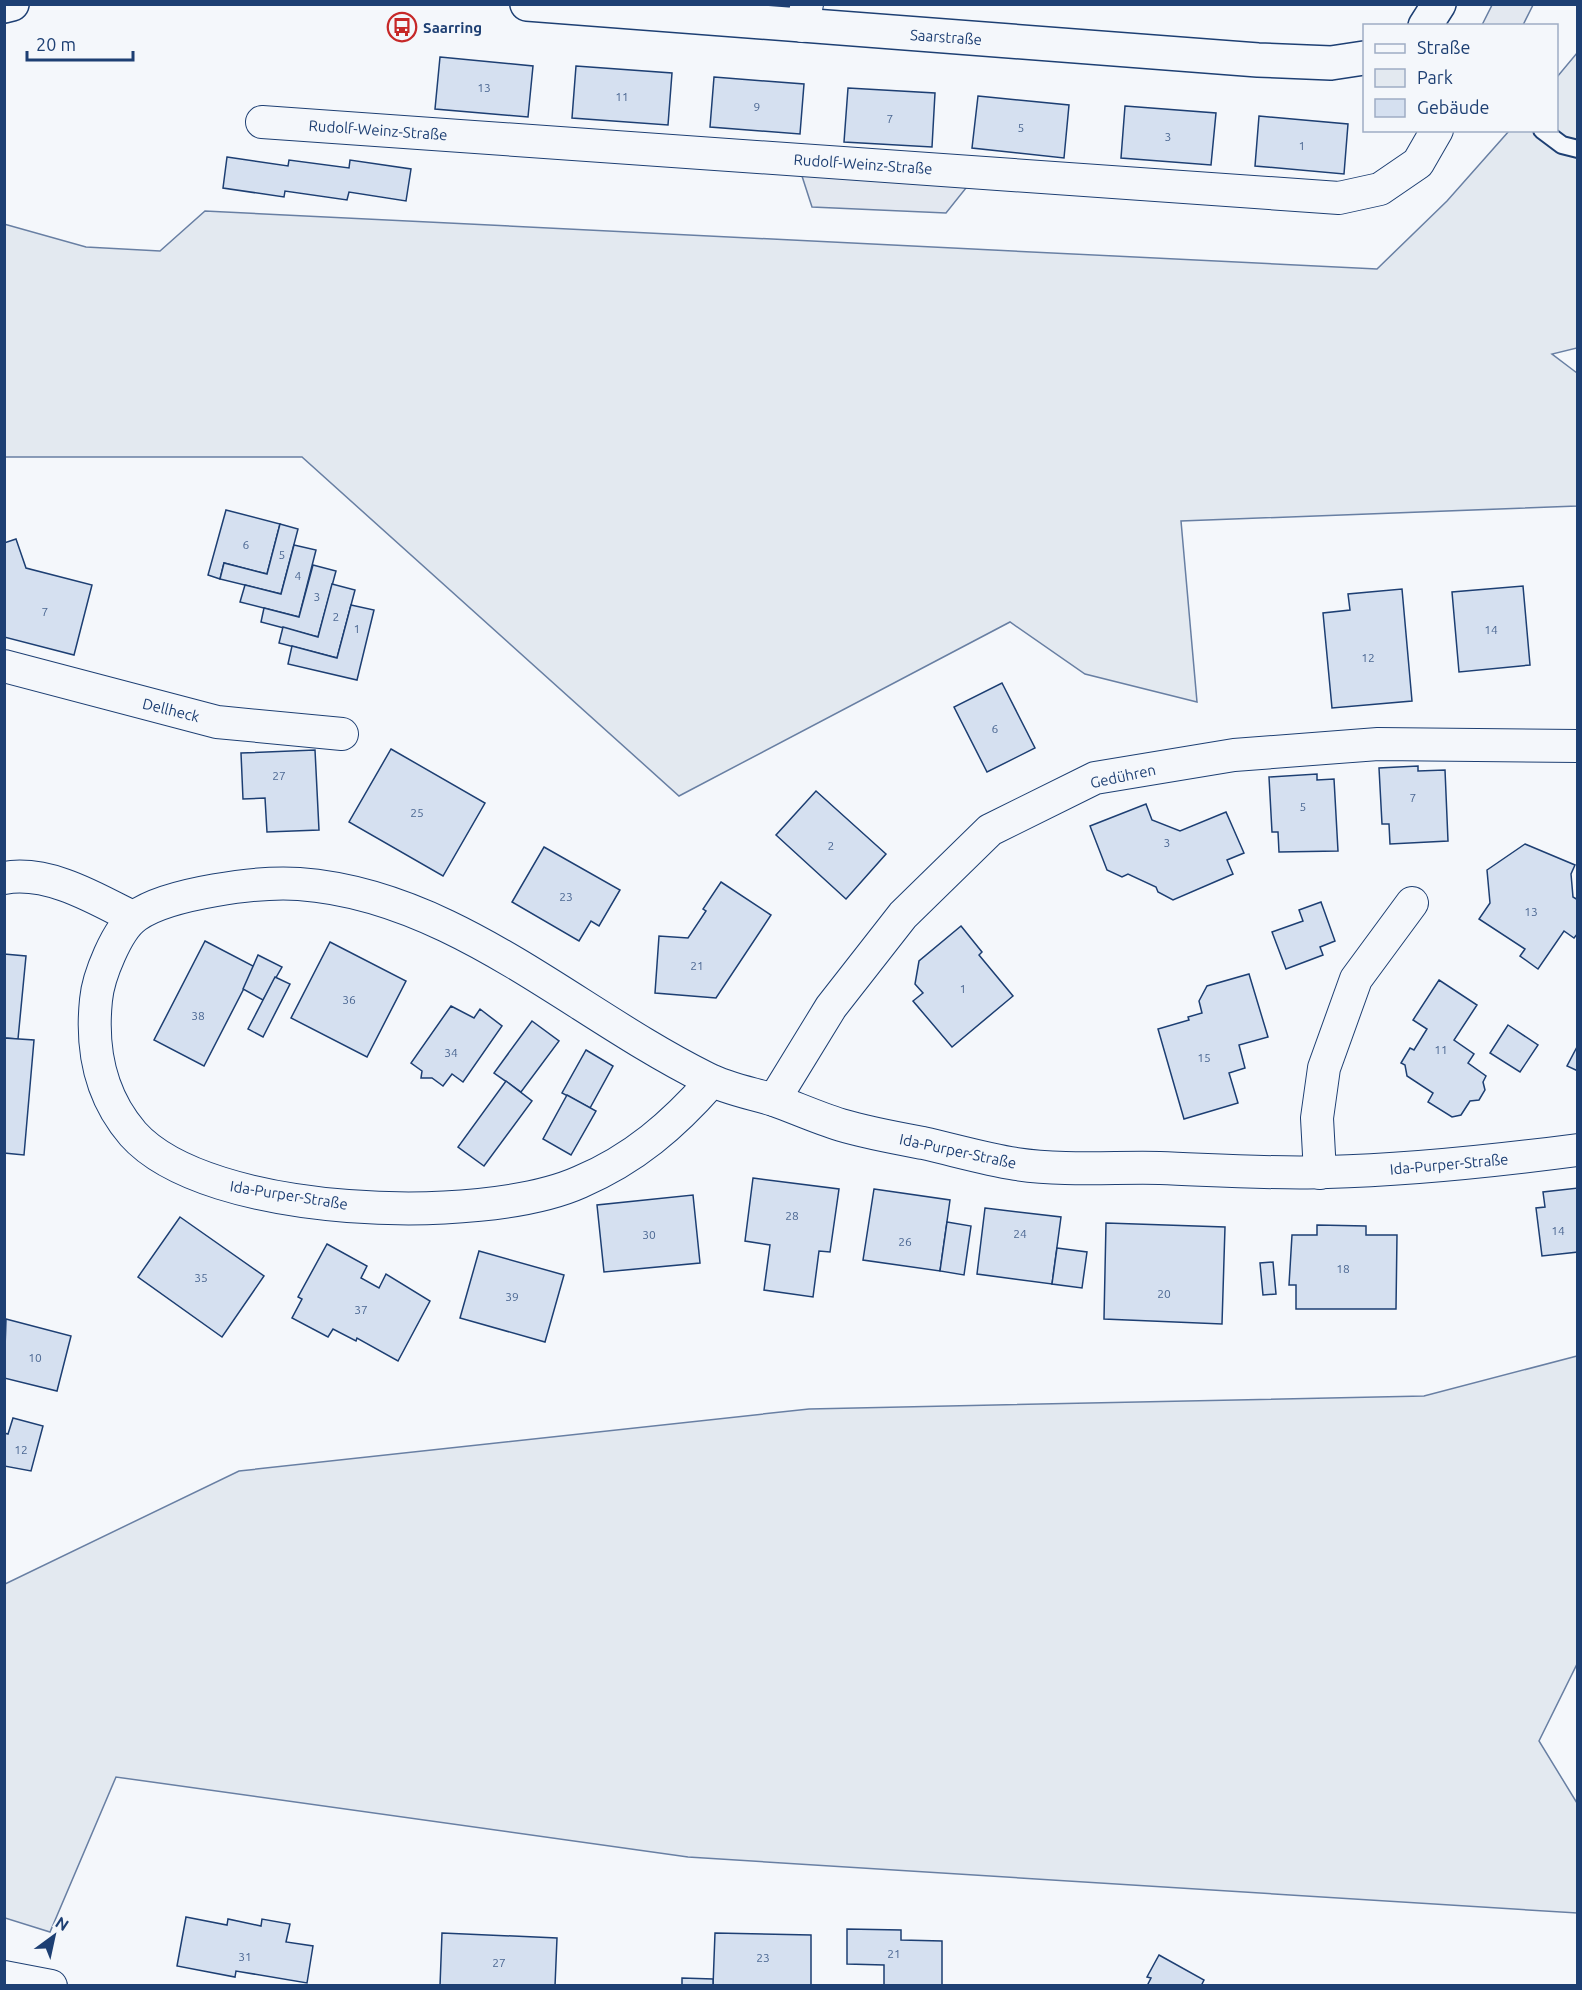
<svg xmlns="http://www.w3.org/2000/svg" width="1582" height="1990" font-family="Ubuntu,sans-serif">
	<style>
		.green { fill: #e3e9f0; stroke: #687fa3; stroke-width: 1.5 }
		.parking { fill: #e3e8f0; stroke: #687fa3; stroke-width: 1.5 }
		.building { fill: #d5e0f0; stroke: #1d3f73; stroke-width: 1.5 }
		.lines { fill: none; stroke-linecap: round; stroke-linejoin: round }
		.lane-casing { stroke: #1d3f73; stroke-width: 20 }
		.street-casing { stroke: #1d3f73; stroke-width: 34 }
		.secondary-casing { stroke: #1d3f73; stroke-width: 36 }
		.lane { stroke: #f4f7fb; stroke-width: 16 }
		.street { stroke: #f4f7fb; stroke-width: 32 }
		.secondary { stroke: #f4f7fb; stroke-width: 33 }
		.labels { text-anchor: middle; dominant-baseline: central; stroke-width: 4.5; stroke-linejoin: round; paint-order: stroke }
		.number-label { font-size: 12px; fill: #4b6792 }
		.poi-label { font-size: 15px; font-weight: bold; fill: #1d3f73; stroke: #f4f7fb; text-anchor: start }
		.street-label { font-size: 15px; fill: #1d3f73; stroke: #f4f7fb }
	</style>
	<rect width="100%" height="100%" fill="#f4f7fb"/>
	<!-- green -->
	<g class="green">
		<polygon points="1577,53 1577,348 1552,354 1577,373 1577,506 1181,521 1197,702 1085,674 1010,622 679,796 302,457 5,457 4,224 86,247 160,251 205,211 1377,269 1447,201 1509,131 1556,130 1557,77"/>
		<polygon points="1577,1356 1577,1664 1539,1741 1577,1803 1577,1913 688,1857 116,1777 50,1932 5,1918 5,1584 239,1471 809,1409 1424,1396"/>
	</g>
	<!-- parking -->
	<g class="parking">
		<polygon points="1492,5 1492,4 1533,5 1523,25 1482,25"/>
		<polygon points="801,173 970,183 946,213 812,207"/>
	</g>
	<!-- building -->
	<g class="building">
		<polygon points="440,57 533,66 528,117 435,109"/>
		<polygon points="576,66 672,73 668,125 572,118"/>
		<polygon points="714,77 804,84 800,134 710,127"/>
		<polygon points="848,88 935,93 932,147 844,142"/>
		<polygon points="978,96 1069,105 1064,158 972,148"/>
		<polygon points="1125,106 1216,113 1211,165 1121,158"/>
		<polygon points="1259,116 1348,124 1344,174 1255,166"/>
		<polygon points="227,157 288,166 289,160 349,168 350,160 411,169 406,201 349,192 347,200 285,191 284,197 223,188"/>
		<polygon points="226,510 280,524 267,574 224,563 220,579 208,575"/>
		<polygon points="280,524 298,529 281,594 220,579 224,563 267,574"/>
		<polygon points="16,539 26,568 92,585 74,655 4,637 4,543"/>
		<polygon points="294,545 316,550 299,617 240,602 245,585 281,594"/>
		<polygon points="313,565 336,571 318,637 261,622 264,608 299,617"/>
		<polygon points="332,584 355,590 337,658 279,643 283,627 318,637"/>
		<polygon points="1523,586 1530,665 1459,672 1452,592"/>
		<polygon points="1402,589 1412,701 1332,708 1323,613 1350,610 1348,594"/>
		<polygon points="351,605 374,610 357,680 288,664 292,646 337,658"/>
		<polygon points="1002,683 1035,748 987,772 954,707"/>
		<polygon points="391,749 485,803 443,876 349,822"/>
		<polygon points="315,750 319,830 267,832 265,798 243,799 241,753"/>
		<polygon points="1418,766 1418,771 1445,770 1448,841 1390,844 1389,824 1382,824 1379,768"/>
		<polygon points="1317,774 1317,780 1334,779 1338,851 1279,852 1278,832 1272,832 1269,777"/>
		<polygon points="816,791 886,854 846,899 776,835"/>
		<polygon points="1146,804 1152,820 1180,831 1226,812 1244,853 1227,860 1233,874 1173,900 1158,892 1156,887 1128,874 1122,877 1107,870 1090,826"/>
		<polygon points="1525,844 1575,865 1571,874 1573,897 1578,900 1578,933 1574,938 1564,931 1538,969 1520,956 1525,949 1479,919 1490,903 1487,870"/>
		<polygon points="544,847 620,890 599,926 591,921 579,941 512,902"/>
		<polygon points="721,882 771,915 716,998 655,993 659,936 688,938 706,911 703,909"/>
		<polygon points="1321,902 1335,941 1320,947 1323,955 1286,969 1272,932 1303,921 1299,910"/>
		<polygon points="961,926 982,952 979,955 1013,996 952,1047 913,1001 923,993 915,984 919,961"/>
		<polygon points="205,941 255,967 204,1066 154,1040"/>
		<polygon points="330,942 406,981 367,1057 291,1018"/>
		<polygon points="4,954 26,956 18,1039 4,1038"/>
		<polygon points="258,955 282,967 263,1000 243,989"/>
		<polygon points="1249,974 1268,1037 1239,1045 1245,1068 1229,1073 1238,1103 1184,1119 1158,1029 1189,1020 1188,1017 1202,1013 1199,1001 1207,986"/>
		<polygon points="275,977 290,984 263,1037 248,1029"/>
		<polygon points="1439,980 1477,1005 1454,1040 1474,1054 1468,1063 1486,1076 1483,1082 1485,1090 1479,1100 1470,1101 1461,1115 1452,1117 1428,1102 1433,1093 1407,1076 1405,1065 1401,1063 1410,1048 1414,1050 1427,1029 1413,1020"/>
		<polygon points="451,1006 474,1018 480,1009 502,1026 463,1082 452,1074 443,1086 432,1078 421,1078 422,1071 411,1063"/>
		<polygon points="532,1021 559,1041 521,1092 494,1073"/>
		<polygon points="1508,1025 1538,1045 1520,1072 1490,1053"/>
		<polygon points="4,1038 34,1040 24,1155 4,1153"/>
		<polygon points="1578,1045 1578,1071 1567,1066"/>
		<polygon points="586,1050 613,1066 590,1108 562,1093"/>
		<polygon points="506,1081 532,1101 484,1166 458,1147"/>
		<polygon points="567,1095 596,1111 571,1155 543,1139"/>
		<polygon points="753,1178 839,1189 830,1252 819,1251 813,1297 764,1290 770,1245 745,1241"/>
		<polygon points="1578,1188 1578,1252 1542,1256 1536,1208 1545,1207 1543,1192"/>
		<polygon points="874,1189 950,1200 940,1271 863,1260"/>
		<polygon points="693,1195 700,1263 604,1272 597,1205"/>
		<polygon points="985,1208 1061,1217 1052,1284 977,1274"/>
		<polygon points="180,1217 264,1276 222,1337 138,1277"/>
		<polygon points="947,1222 971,1226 964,1275 940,1271"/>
		<polygon points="1106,1223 1225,1227 1222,1324 1104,1319"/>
		<polygon points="1317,1225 1366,1226 1366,1235 1397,1235 1396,1309 1296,1309 1296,1285 1289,1285 1292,1235 1317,1235"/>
		<polygon points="327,1244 367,1266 361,1278 379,1288 386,1274 430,1301 398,1361 357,1338 356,1341 333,1329 328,1337 292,1318 302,1299 298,1297"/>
		<polygon points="1057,1248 1087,1252 1082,1288 1052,1284"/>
		<polygon points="479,1251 564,1275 545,1342 460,1318"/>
		<polygon points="1273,1262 1276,1294 1263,1295 1260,1263"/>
		<polygon points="6,1319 71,1336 57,1391 4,1378"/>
		<polygon points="13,1418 43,1426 31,1471 4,1466 4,1433 8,1434"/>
		<polygon points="186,1917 227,1925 228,1919 261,1926 262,1919 290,1924 286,1942 313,1946 307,1983 236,1971 235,1977 177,1966"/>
		<polygon points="847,1929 901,1930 901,1940 942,1941 942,1986 884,1986 884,1965 847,1964"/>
		<polygon points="442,1933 557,1938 555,1986 440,1986"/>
		<polygon points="715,1933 811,1935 811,1986 713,1986"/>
		<polygon points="1159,1955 1204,1980 1201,1986 1147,1986 1151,1978 1147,1977"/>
		<polygon points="682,1978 713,1979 713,1986 682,1986"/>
	</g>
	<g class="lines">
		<!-- lane casing -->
		<g class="lane-casing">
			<polyline id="lane" points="1542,130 1562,145 1578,149"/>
		</g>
		<!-- street casing -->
		<g class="street-casing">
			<g id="street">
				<polyline points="802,26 807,4"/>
				<polyline points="262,122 1339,198 1380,189 1418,163 1437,130"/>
				<polyline points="4,666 217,722 342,734"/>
				<path d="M4,878c44,-8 91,20 128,39"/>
				<path d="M711,1082c-38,43 -77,77 -131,100 -98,44 -372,36 -447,-48 -33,-38 -42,-85 -37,-134 2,-23 21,-71 40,-84 32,-23 124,-35 163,-32 154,11 274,128 407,194 21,11 45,15 68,22 22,8 44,18 67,25 27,8 55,13 82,18 31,7 62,16 93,21 47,7 97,3 144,4 55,2 112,6 167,4 85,-2 167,-11 251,-22"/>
				<polyline points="774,1100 831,1007 903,915 990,830 1095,778 1234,755 1378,744 1578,746"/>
				<polyline points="1320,1173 1317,1118 1324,1068 1356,979 1412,903"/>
				<polyline points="4,1977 51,1986"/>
			</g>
		</g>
		<!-- secondary casing -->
		<g class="secondary-casing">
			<g id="secondary">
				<polyline points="527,4 1258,60 1331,63 1364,58"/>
				<polyline points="4,6 12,4"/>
				<polyline points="1425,26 1439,4"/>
			</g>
		</g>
		<!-- lane -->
		<use href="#lane" class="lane"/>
		<!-- street -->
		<use href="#street" class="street"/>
		<!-- secondary -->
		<use href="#secondary" class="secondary"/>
	</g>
	<!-- icons -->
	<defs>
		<g id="bus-ring" transform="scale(1.5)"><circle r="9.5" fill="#f4f7fb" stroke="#c62828" stroke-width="1.5"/><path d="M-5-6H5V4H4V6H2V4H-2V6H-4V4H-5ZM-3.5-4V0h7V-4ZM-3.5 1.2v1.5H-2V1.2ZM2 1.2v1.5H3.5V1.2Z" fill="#c62828"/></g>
	</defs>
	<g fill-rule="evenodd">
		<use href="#bus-ring" x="402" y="27"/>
	</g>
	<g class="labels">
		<!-- number labels -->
		<g class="number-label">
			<text x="484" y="87">13</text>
			<text x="622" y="96">11</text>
			<text x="757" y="106">9</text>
			<text x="890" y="118">7</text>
			<text x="1021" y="127">5</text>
			<text x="1168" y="136">3</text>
			<text x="1302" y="145">1</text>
			<text x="246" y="544">6</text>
			<text x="282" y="554">5</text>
			<text x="298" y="575">4</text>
			<text x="317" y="596">3</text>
			<text x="45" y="611">7</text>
			<text x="336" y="616">2</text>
			<text x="357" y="628">1</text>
			<text x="1491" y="629">14</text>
			<text x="1368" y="657">12</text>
			<text x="995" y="728">6</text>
			<text x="279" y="775">27</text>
			<text x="1413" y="797">7</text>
			<text x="1303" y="806">5</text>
			<text x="417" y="812">25</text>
			<text x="1167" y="842">3</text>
			<text x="831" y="845">2</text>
			<text x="566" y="896">23</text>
			<text x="1531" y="911">13</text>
			<text x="697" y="965">21</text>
			<text x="963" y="988">1</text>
			<text x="349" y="999">36</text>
			<text x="198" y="1015">38</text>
			<text x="1441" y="1049">11</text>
			<text x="451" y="1052">34</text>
			<text x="1204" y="1057">15</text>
			<text x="792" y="1215">28</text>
			<text x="1558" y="1230">14</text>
			<text x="1020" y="1233">24</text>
			<text x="649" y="1234">30</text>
			<text x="905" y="1241">26</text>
			<text x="1343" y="1268">18</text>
			<text x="201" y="1277">35</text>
			<text x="1164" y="1293">20</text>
			<text x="512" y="1296">39</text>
			<text x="361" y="1309">37</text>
			<text x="35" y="1357">10</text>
			<text x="21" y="1449">12</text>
			<text x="894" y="1953">21</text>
			<text x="245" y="1956">31</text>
			<text x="763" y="1957">23</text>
			<text x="499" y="1962">27</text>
		</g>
		<!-- poi labels -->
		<g class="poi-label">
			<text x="423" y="27">Saarring</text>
		</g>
		<!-- street labels -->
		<g class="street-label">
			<text transform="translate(946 37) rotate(4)">Saarstraße</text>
			<text transform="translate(378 130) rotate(4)">Rudolf-Weinz-Straße</text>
			<text transform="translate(863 164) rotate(4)">Rudolf-Weinz-Straße</text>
			<text transform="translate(171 710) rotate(14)">Dellheck</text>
			<text transform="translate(1123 776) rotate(-12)">Gedühren</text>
			<text transform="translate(958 1151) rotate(12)">Ida-Purper-Straße</text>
			<text transform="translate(1449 1164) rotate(-5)">Ida-Purper-Straße</text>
			<text transform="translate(289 1195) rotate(9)">Ida-Purper-Straße</text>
		</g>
	</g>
	<!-- border -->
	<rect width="1582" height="1990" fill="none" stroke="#1d3f73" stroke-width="12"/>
	<!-- legend -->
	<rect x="1363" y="24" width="195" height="108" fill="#f4f7fb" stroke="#9eadc5" stroke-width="1.5"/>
	<rect x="1375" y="44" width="30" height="9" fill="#f4f7fb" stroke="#9eadc5" stroke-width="1.5"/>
	<text x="1417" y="54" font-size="18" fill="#1d3f73">Straße</text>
	<rect x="1375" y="69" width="30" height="18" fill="#e3e9f0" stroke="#9eadc5" stroke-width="1.5"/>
	<text x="1417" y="84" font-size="18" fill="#1d3f73">Park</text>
	<rect x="1375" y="99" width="30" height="18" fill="#d5e0f0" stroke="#9eadc5" stroke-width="1.5"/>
	<text x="1417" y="114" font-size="18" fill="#1d3f73">Gebäude</text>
	<!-- north arrow -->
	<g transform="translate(54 1936) rotate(33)" stroke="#f4f7fb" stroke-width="4.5" paint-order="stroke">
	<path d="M0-4.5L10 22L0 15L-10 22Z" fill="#1d3f73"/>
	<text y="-9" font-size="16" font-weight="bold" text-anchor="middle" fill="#1d3f73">N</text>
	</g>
	<!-- scale -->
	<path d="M27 51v9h106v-9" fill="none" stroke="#1d3f73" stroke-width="3"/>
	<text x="36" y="51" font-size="18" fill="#1d3f73" stroke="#f4f7fb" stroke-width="4.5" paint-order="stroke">20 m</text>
</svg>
